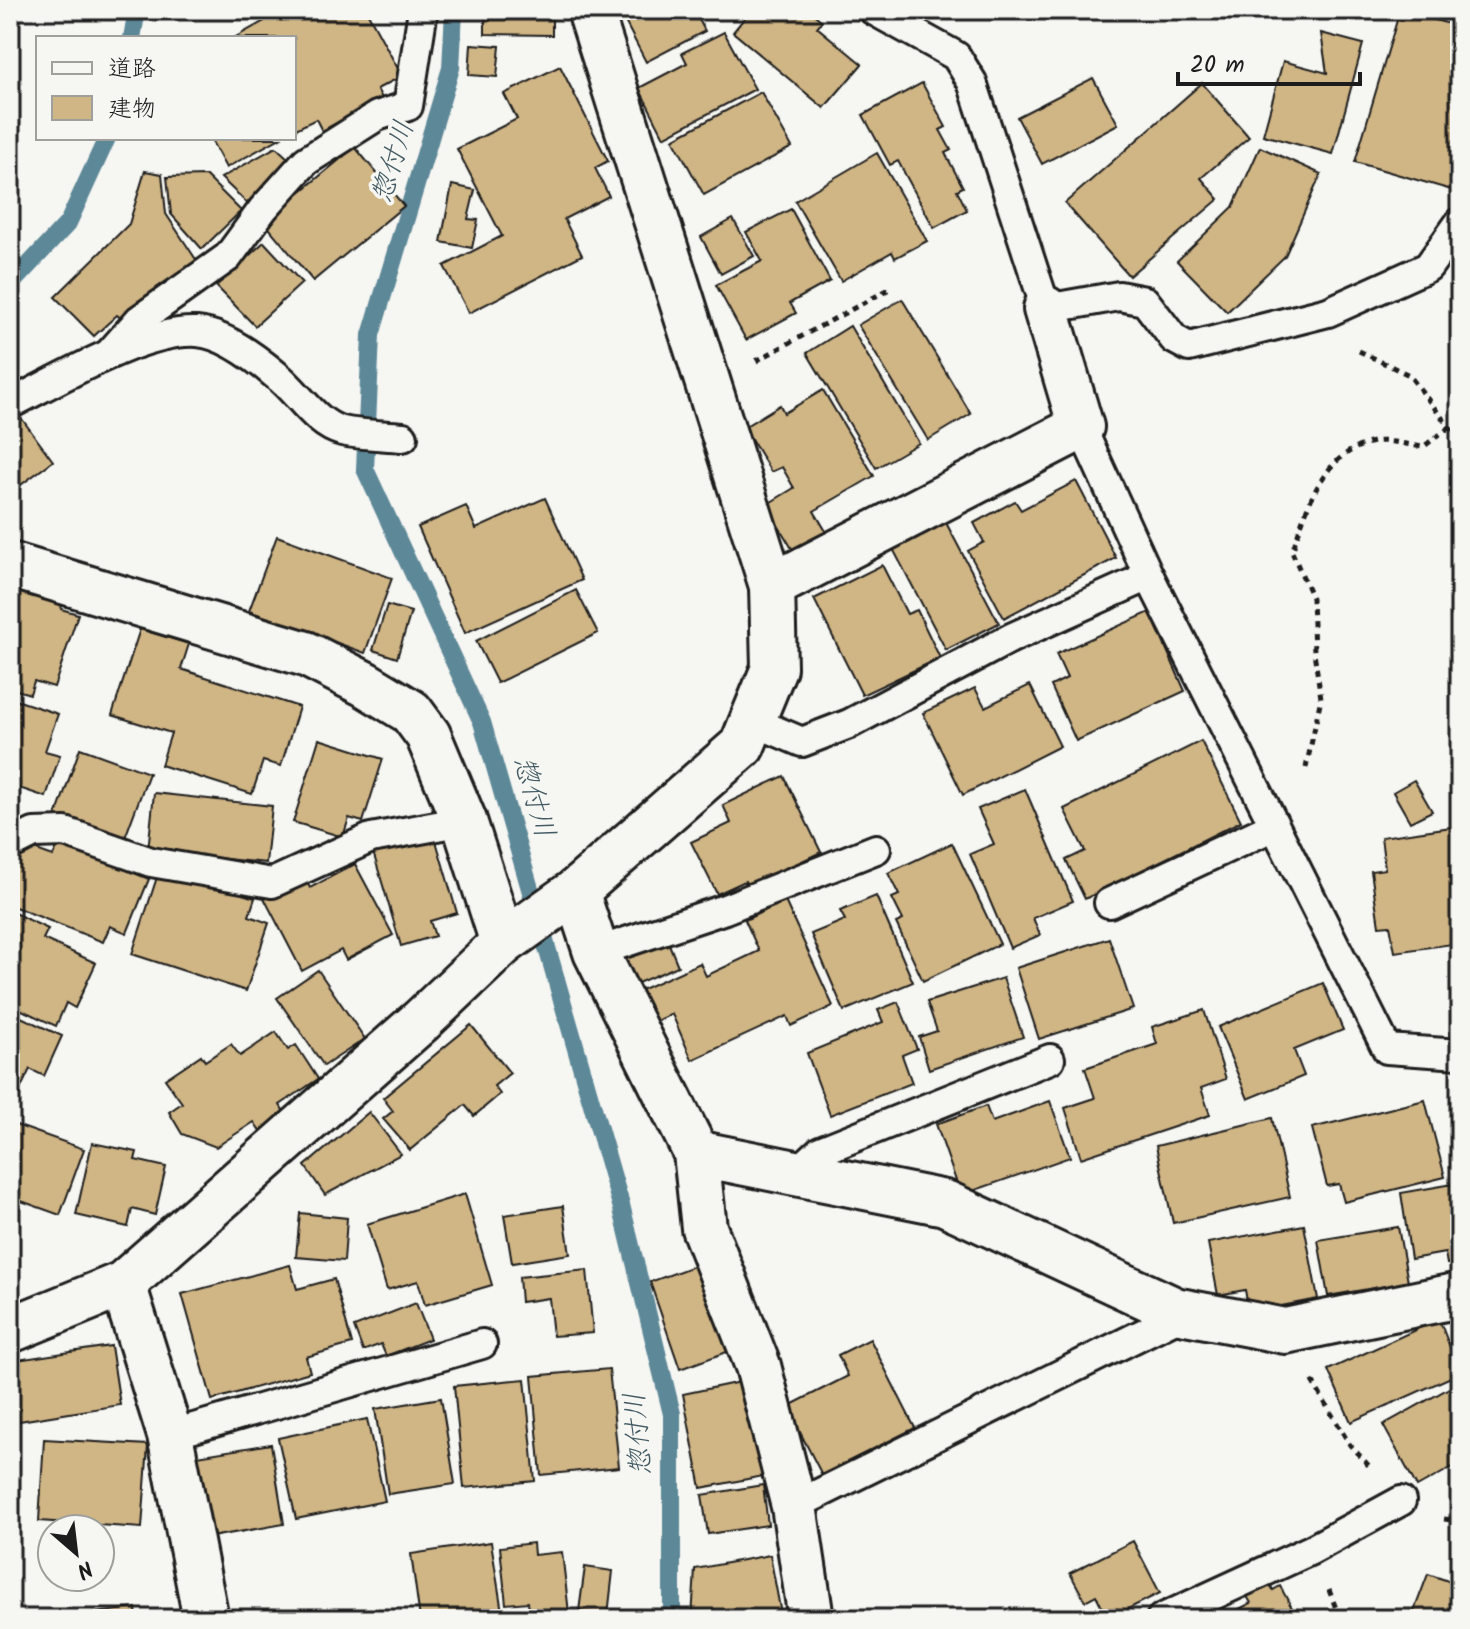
<svg xmlns="http://www.w3.org/2000/svg" width="1470" height="1629" font-family="Kalam,'Klee One',sans-serif">
	<style>
		.lines { fill: none; stroke-linecap: round; stroke-linejoin: round }
		.stream { stroke: #5d8898; stroke-width: 18 }
		.building { fill: #d0b585; stroke: #1c1c1c; stroke-width: 2 }
		.service-casing { stroke: #1c1c1c; stroke-width: 34 }
		.minor-casing { stroke: #1c1c1c; stroke-width: 50 }
		.path { stroke: #1c1c1c; stroke-width: 5; stroke-dasharray: 6 6; stroke-linecap: butt }
		.service { stroke: #f6f6f2; stroke-width: 28 }
		.minor { stroke: #f6f6f2; stroke-width: 44 }
		.labels { text-anchor: middle; dominant-baseline: central; stroke-width: 7; stroke-linejoin: round; paint-order: stroke }
		.water-label { font-size: 28px; font-style: italic; fill: #425b64; stroke: #f6f6f2 }
	</style>
	<rect width="100%" height="100%" fill="#f6f6f2"/>
	<filter id="ink" filterUnits="userSpaceOnUse"><feTurbulence type="fractalNoise" baseFrequency=".0125" numOctaves="2"/><feDisplacementMap in="SourceGraphic" scale="16" xChannelSelector="R" yChannelSelector="G"/><feConvolveMatrix kernelMatrix="1 2 1 2 8 2 1 2 1" color-interpolation-filters="sRGB"/></filter>
	<g filter="url(#ink)">
		<g class="lines">
			<!-- stream -->
			<g class="stream">
				<polyline points="454,10 451,68 371,335 365,469 482,722 621,1205 672,1414 672,1619"/>
				<polyline points="132,38 137,10"/>
				<polyline points="10,285 68,223 107,138"/>
			</g>
		</g>
		<!-- building -->
		<g class="building">
			<polygon points="284,10 366,10 402,76 377,89 382,98 322,131 316,119 294,130 294,38 234,38"/>
			<polygon points="485,10 552,10 552,35 485,34"/>
			<polygon points="619,10 694,10 705,31 646,62"/>
			<polygon points="739,10 809,10 822,21 817,27 862,64 824,108 733,32 746,16"/>
			<polygon points="1400,10 1460,27 1460,174 1455,191 1355,162"/>
			<polygon points="724,32 755,89 664,137 639,88 687,63 682,53"/>
			<polygon points="1321,33 1363,44 1333,154 1263,135 1283,61 1327,73"/>
			<polygon points="471,44 500,46 497,77 469,75"/>
			<polygon points="560,66 608,161 595,168 609,196 564,219 582,255 469,313 444,266 502,236 457,149 517,119 504,94"/>
			<polygon points="1093,78 1118,124 1042,164 1017,117"/>
			<polygon points="922,83 946,127 940,130 951,150 945,153 963,187 957,190 967,210 934,228 898,161 890,165 863,115"/>
			<polygon points="1202,83 1249,137 1201,178 1219,199 1129,276 1065,203"/>
			<polygon points="761,92 792,147 704,195 673,139"/>
			<polygon points="210,138 280,138 226,168"/>
			<polygon points="276,147 290,160 247,203 221,178"/>
			<polygon points="355,147 404,206 313,281 264,222"/>
			<polygon points="1260,147 1321,174 1285,256 1227,312 1177,261 1233,207"/>
			<polygon points="877,153 927,241 895,258 892,252 841,281 795,201"/>
			<polygon points="145,171 162,174 166,214 197,261 122,319 117,315 94,336 55,297 129,224"/>
			<polygon points="206,176 241,211 202,249 171,214 167,177"/>
			<polygon points="452,185 475,190 468,219 478,220 472,248 441,242"/>
			<polygon points="791,209 830,281 790,303 796,313 746,340 716,285 762,261 746,232"/>
			<polygon points="733,219 754,256 721,274 701,237"/>
			<polygon points="264,242 302,283 255,326 216,286"/>
			<polygon points="902,299 971,414 928,440 858,325"/>
			<polygon points="850,326 919,443 876,468 807,353"/>
			<polygon points="823,390 874,476 814,511 827,533 794,552 766,505 794,488 782,467 771,472 744,427 780,405 784,413"/>
			<polygon points="22,419 53,461 10,493 10,428"/>
			<polygon points="1076,481 1116,558 1004,618 968,551 984,542 974,523 1015,501 1021,510"/>
			<polygon points="545,498 582,580 465,633 418,527 466,506 476,529"/>
			<polygon points="944,519 999,623 946,650 892,547"/>
			<polygon points="277,536 392,578 365,653 249,611"/>
			<polygon points="882,565 907,614 917,610 940,658 862,695 814,599"/>
			<polygon points="13,585 63,601 61,609 78,614 54,687 34,681 30,694 10,688"/>
			<polygon points="576,590 598,633 497,683 476,641"/>
			<polygon points="387,605 411,612 397,658 373,650"/>
			<polygon points="1150,612 1185,691 1076,741 1051,686 1067,678 1056,654"/>
			<polygon points="140,629 189,644 181,669 299,707 281,766 263,761 252,794 161,765 171,733 112,715"/>
			<polygon points="1030,685 1060,746 963,795 923,713 975,688 985,707"/>
			<polygon points="10,698 58,714 45,751 60,755 46,797 10,785"/>
			<polygon points="319,739 383,759 363,822 349,818 343,837 293,822"/>
			<polygon points="1201,741 1241,821 1085,899 1066,860 1085,851 1064,809"/>
			<polygon points="80,748 149,773 123,843 55,819"/>
			<polygon points="784,776 821,852 748,887 745,881 717,894 691,842 731,823 723,805"/>
			<polygon points="1414,780 1432,811 1410,822 1393,792"/>
			<polygon points="1025,789 1073,901 1033,918 1040,935 1010,948 970,854 994,844 978,809"/>
			<polygon points="154,793 272,806 266,863 148,851"/>
			<polygon points="1452,827 1453,837 1460,836 1460,890 1454,891 1460,943 1395,952 1390,925 1379,926 1371,871 1385,869 1381,837"/>
			<polygon points="434,834 457,913 430,921 435,936 401,946 373,852"/>
			<polygon points="59,843 149,879 127,933 110,926 103,942 10,905 10,878 23,845 53,856"/>
			<polygon points="952,843 1000,944 923,981 896,923 903,920 892,898 899,895 888,873"/>
			<polygon points="355,864 393,935 346,960 341,950 302,971 264,898 304,877 310,888"/>
			<polygon points="160,868 255,898 249,916 269,923 246,991 132,954"/>
			<polygon points="876,896 913,982 844,1011 811,934 845,920 840,911"/>
			<polygon points="785,901 833,1006 791,1026 787,1016 692,1060 672,1014 648,1025 634,993 700,963 706,976 759,951 745,920"/>
			<polygon points="10,911 48,929 43,939 96,963 75,1008 66,1003 56,1026 11,1005 15,996 10,994"/>
			<polygon points="1109,938 1133,1009 1039,1039 1016,968"/>
			<polygon points="667,939 678,966 626,988 614,963"/>
			<polygon points="318,970 365,1039 324,1066 277,998"/>
			<polygon points="1003,978 1023,1037 929,1069 919,1037 937,1031 927,1002"/>
			<polygon points="1323,983 1343,1030 1294,1050 1304,1076 1248,1099 1218,1027"/>
			<polygon points="898,1002 917,1049 902,1055 912,1083 830,1115 807,1053 883,1022 878,1010"/>
			<polygon points="1204,1010 1226,1079 1201,1088 1210,1115 1081,1158 1065,1108 1095,1098 1085,1068 1157,1044 1152,1027"/>
			<polygon points="10,1012 62,1036 44,1076 30,1069 19,1092 10,1088"/>
			<polygon points="471,1025 510,1073 494,1086 500,1094 474,1116 465,1105 410,1150 383,1119 393,1111 383,1098"/>
			<polygon points="276,1032 288,1050 296,1045 318,1079 280,1105 286,1115 261,1132 254,1122 216,1147 182,1134 169,1112 182,1103 165,1079 201,1055 205,1061 231,1044 240,1056"/>
			<polygon points="1425,1100 1445,1177 1344,1202 1339,1184 1327,1186 1312,1128"/>
			<polygon points="1050,1101 1070,1157 961,1195 936,1124 986,1106 992,1122"/>
			<polygon points="369,1112 401,1154 325,1195 305,1166"/>
			<polygon points="1272,1118 1290,1197 1173,1223 1156,1146"/>
			<polygon points="16,1125 84,1149 60,1215 10,1197 10,1142"/>
			<polygon points="92,1143 137,1152 135,1160 166,1167 155,1215 132,1209 128,1227 76,1215"/>
			<polygon points="1459,1183 1460,1262 1447,1264 1445,1253 1411,1259 1401,1193"/>
			<polygon points="465,1194 492,1285 425,1305 418,1281 387,1290 367,1224"/>
			<polygon points="563,1206 570,1254 512,1263 504,1215"/>
			<polygon points="300,1213 347,1218 344,1261 296,1257"/>
			<polygon points="1304,1225 1318,1299 1249,1312 1245,1290 1218,1295 1208,1243"/>
			<polygon points="1398,1227 1408,1282 1328,1296 1318,1240"/>
			<polygon points="290,1265 297,1289 334,1279 352,1344 306,1357 310,1372 212,1400 182,1294"/>
			<polygon points="696,1265 727,1352 680,1369 650,1282"/>
			<polygon points="587,1270 593,1333 553,1336 549,1298 521,1302 519,1277"/>
			<polygon points="416,1303 430,1339 386,1356 381,1344 363,1351 354,1327"/>
			<polygon points="1439,1319 1460,1373 1351,1422 1328,1370"/>
			<polygon points="870,1339 915,1428 822,1475 787,1407 848,1376 838,1355"/>
			<polygon points="111,1346 120,1405 13,1422 10,1361"/>
			<polygon points="609,1369 619,1467 541,1475 532,1376"/>
			<polygon points="525,1379 535,1481 464,1488 454,1386"/>
			<polygon points="745,1381 763,1476 701,1488 683,1394"/>
			<polygon points="1460,1382 1460,1463 1417,1487 1383,1425"/>
			<polygon points="441,1398 455,1484 388,1494 375,1409"/>
			<polygon points="367,1419 385,1501 296,1519 278,1438"/>
			<polygon points="44,1439 148,1445 142,1528 39,1521"/>
			<polygon points="271,1444 284,1524 205,1538 191,1457"/>
			<polygon points="763,1485 768,1525 708,1534 702,1495"/>
			<polygon points="1133,1541 1160,1593 1108,1619 1096,1595 1085,1601 1070,1573"/>
			<polygon points="491,1542 502,1612 458,1619 420,1619 411,1554"/>
			<polygon points="533,1543 534,1555 562,1552 569,1613 530,1618 528,1602 506,1604 500,1547"/>
			<polygon points="770,1555 782,1619 692,1619 695,1569"/>
			<polygon points="585,1567 613,1571 608,1615 579,1611"/>
			<polygon points="1428,1574 1460,1585 1454,1619 1411,1619"/>
			<polygon points="1265,1575 1273,1590 1280,1586 1298,1619 1220,1619 1251,1603 1242,1588"/>
			<polygon points="136,1608 137,1619 85,1619 84,1614"/>
		</g>
		<g class="lines">
			<!-- service casing -->
			<g class="service-casing">
				<g id="service">
					<polyline points="873,10 956,56 972,82 1046,309 1119,296 1145,301 1174,339 1189,347 1328,312 1428,267 1460,222"/>
					<polyline points="109,354 139,320 228,257 263,209 306,161 377,116 408,106 423,10"/>
					<path d="M10,404c48,-24 133,-75 187,-72 28,2 60,27 80,44 20,15 39,49 65,55 19,4 41,4 61,6"/>
					<polyline points="1081,427 1149,576 1387,1049 1460,1054"/>
					<polyline points="752,721 802,742 849,724 1011,638 1149,576"/>
					<polyline points="10,845 34,833 65,832 151,862 272,883 371,838 464,821"/>
					<polyline points="1109,903 1274,826"/>
					<polyline points="596,952 725,909 876,849"/>
					<polyline points="795,1174 820,1151 1050,1059"/>
					<polyline points="170,1435 482,1344"/>
					<polyline points="794,1506 1187,1312"/>
					<polyline points="1161,1619 1311,1550 1401,1501"/>
				</g>
			</g>
			<!-- minor casing -->
			<g class="minor-casing">
				<g id="minor">
					<polyline points="10,565 306,654 365,684 411,712 428,735 464,821 503,943"/>
					<polyline points="772,586 1081,427 1046,309"/>
					<polyline points="576,891 596,952 696,1153 704,1228 758,1366 794,1506 811,1619"/>
					<polyline points="696,1153 945,1203 1175,1310 1285,1331 1460,1295"/>
					<polyline points="123,1284 170,1435 206,1619"/>
					<polyline points="10,1330 123,1284 422,1020 503,943 576,891 742,746 774,668 772,586 590,10"/>
				</g>
			</g>
			<!-- path -->
			<g class="path">
				<polyline points="1359,351 1409,375 1460,441"/>
				<polyline points="756,361 893,287"/>
				<path d="M1306,768l15,-70 -7,-46 -2,-54 -20,-46c15,-45 29,-98 81,-110 14,-3 35,3 50,5l27,-20"/>
				<polyline points="1312,1381 1350,1445 1369,1466"/>
				<polyline points="1444,1519 1460,1521"/>
				<polyline points="1329,1590 1340,1619"/>
			</g>
			<!-- service -->
			<use href="#service" class="service"/>
			<!-- minor -->
			<use href="#minor" class="minor"/>
		</g>
	</g>
	<g class="labels">
		<!-- water labels -->
		<g class="water-label">
			<text transform="translate(394 162) rotate(-73)">惣付川</text>
			<text transform="translate(533 797) rotate(74)">惣付川</text>
			<text transform="translate(639 1434) rotate(-95)">惣付川</text>
		</g>
	</g>
	<!-- margin -->
	<rect width="1470" height="1629" fill="none" stroke="#f6f6f2" stroke-width="40"/>
	<rect x="20" y="20" width="1430" height="1589" fill="none" stroke="#1c1c1c" stroke-width="3" filter="url(#ink)"/>
	<!-- legend -->
	<rect x="36" y="36" width="260" height="104" fill="#f6f6f2" stroke="#9f9f9c" stroke-width="2"/>
	<rect x="52" y="62" width="40" height="12" fill="#f6f6f2" stroke="#9f9f9c" stroke-width="2"/>
	<text x="108" y="76" font-size="24" fill="#1c1c1c">道路</text>
	<rect x="52" y="96" width="40" height="24" fill="#d0b585" stroke="#9f9f9c" stroke-width="2"/>
	<text x="108" y="116" font-size="24" fill="#1c1c1c">建物</text>
	<!-- north arrow -->
	<g transform="translate(76 1553) rotate(152)"><circle r="38" fill="#f6f6f2" stroke="#9f9f9c" stroke-width="2"/>
	<path d="M0-6L14 30L0 20L-14 30Z" fill="#1c1c1c"/>
	<text y="-12" font-size="22" font-weight="bold" text-anchor="middle" fill="#1c1c1c">N</text>
	</g>
	<!-- scale -->
	<path d="M1178 72v12h182v-12" fill="none" stroke="#1c1c1c" stroke-width="4"/>
	<text x="1190" y="72" font-size="24" fill="#1c1c1c" stroke="#f6f6f2" stroke-width="6" paint-order="stroke">20 m</text>
</svg>
